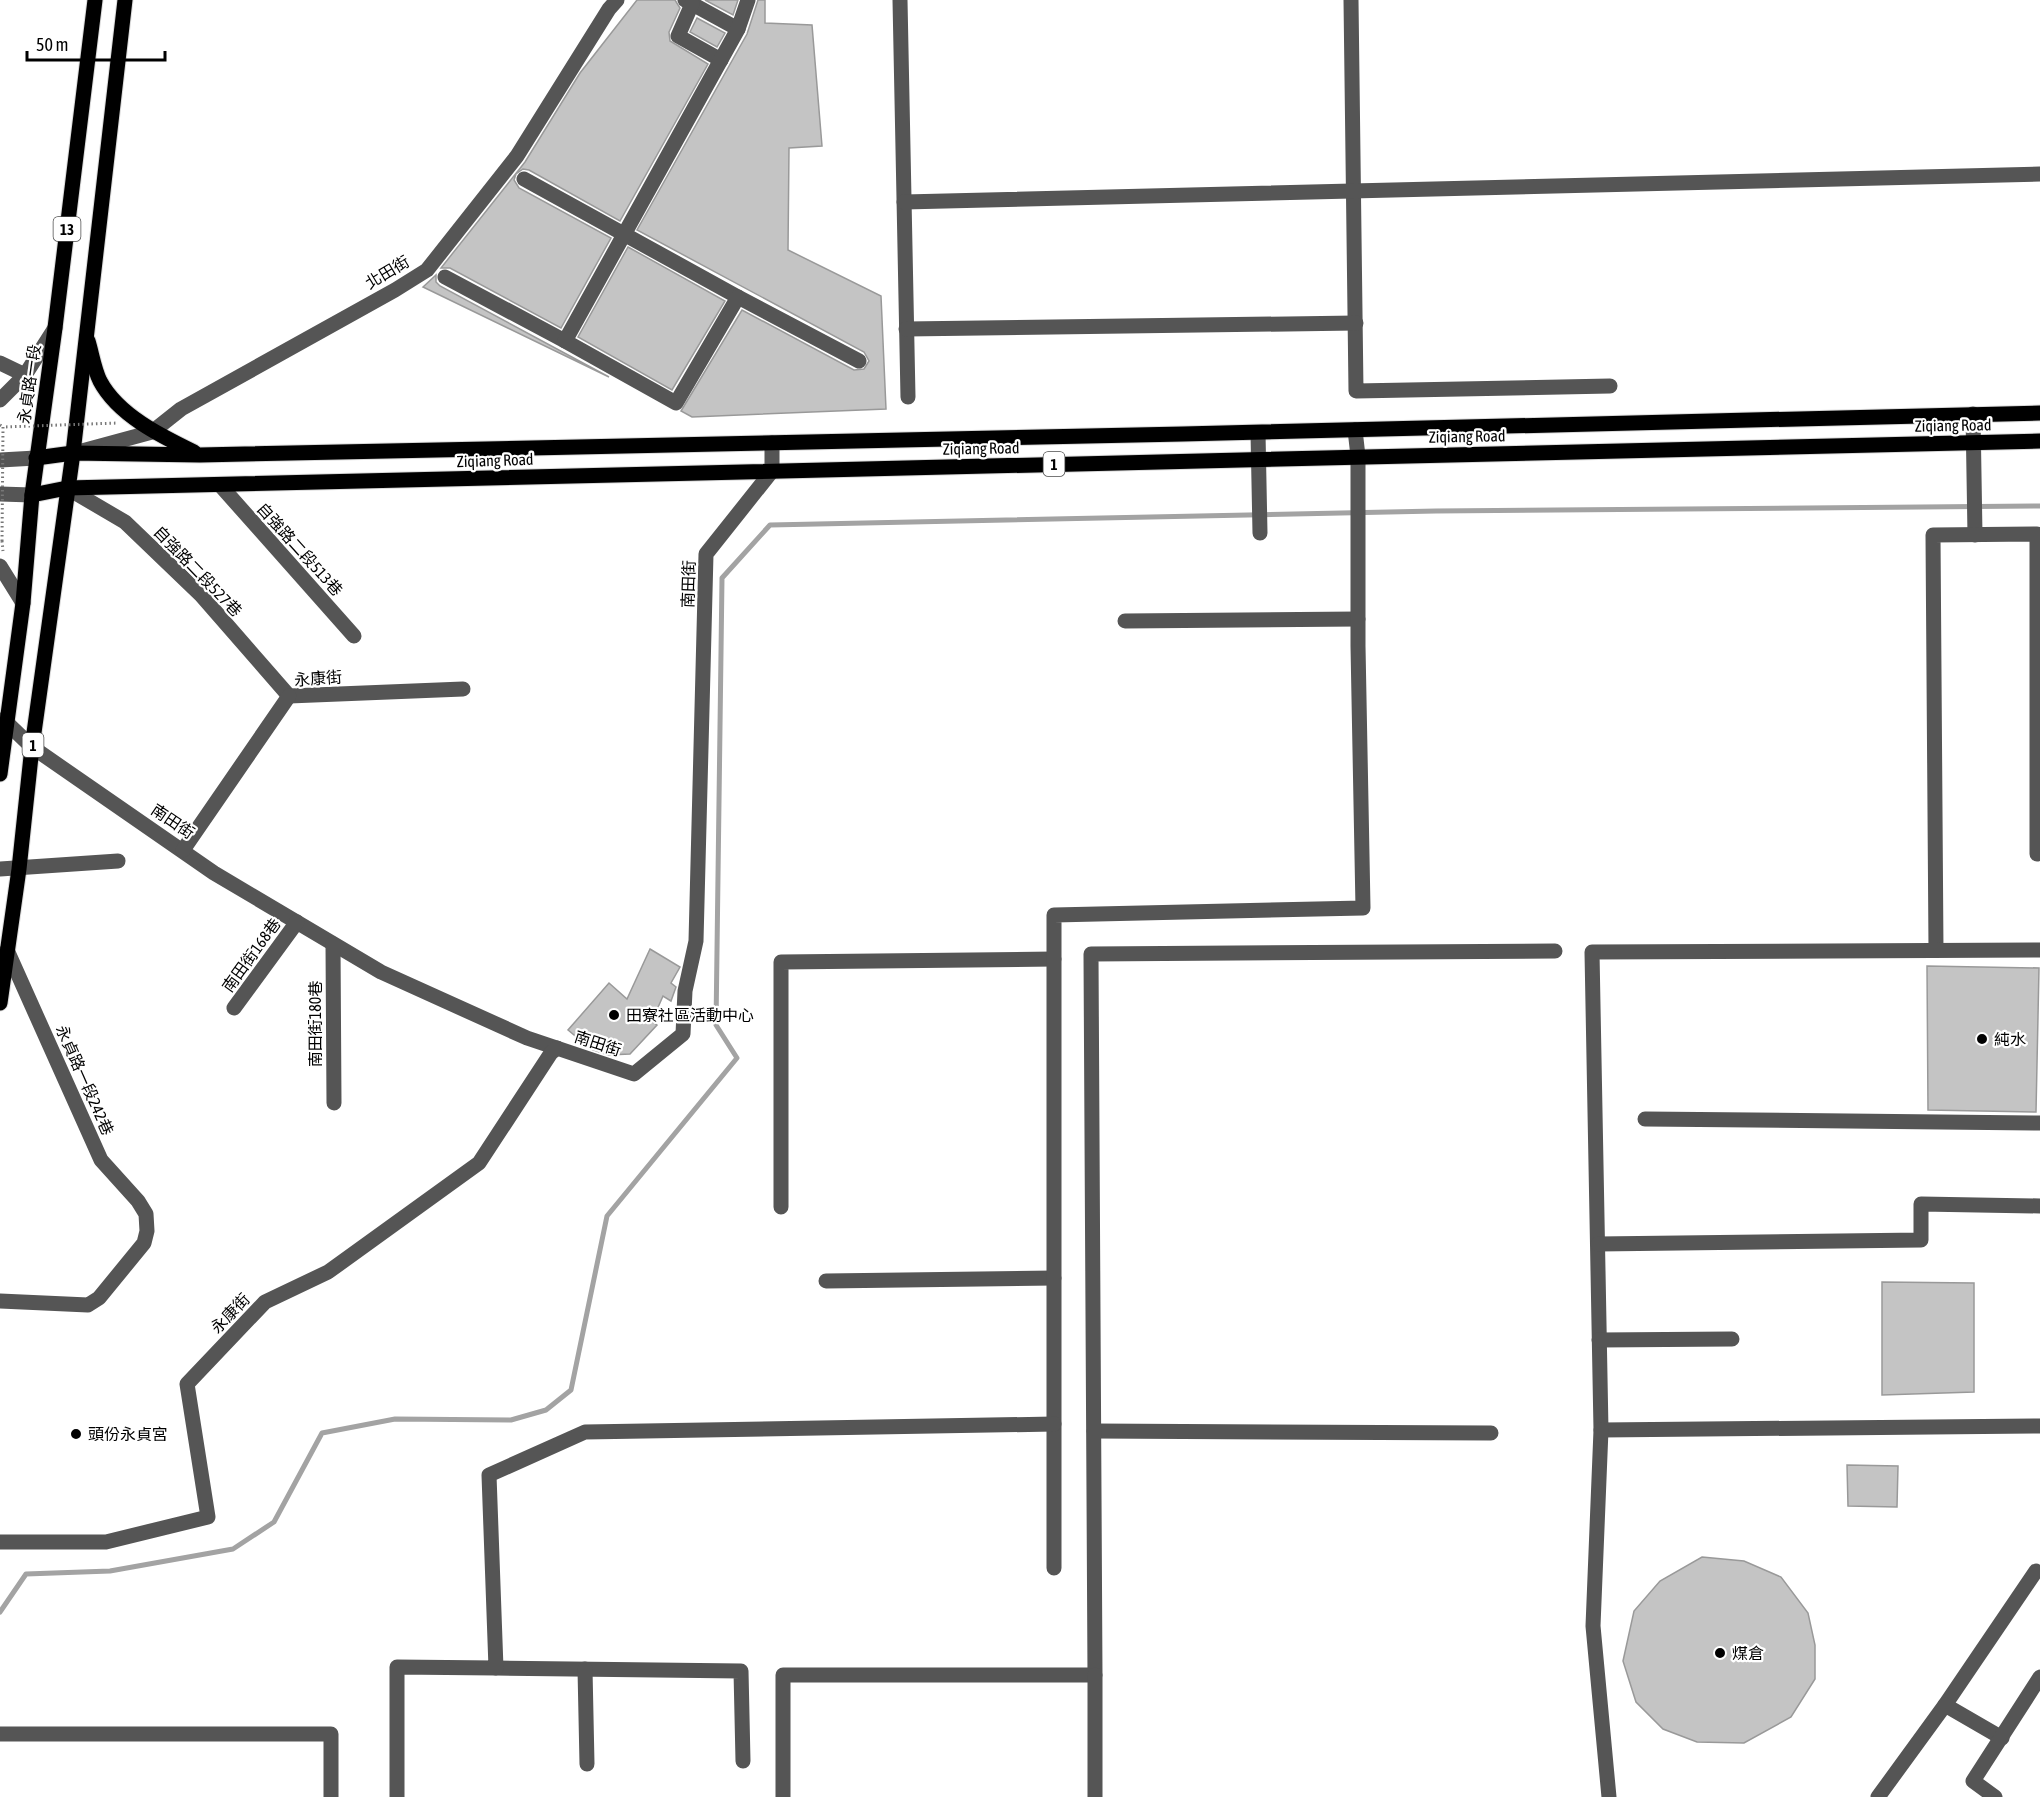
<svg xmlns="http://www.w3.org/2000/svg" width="2040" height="1797" font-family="'Asap Condensed','Noto Sans TC',sans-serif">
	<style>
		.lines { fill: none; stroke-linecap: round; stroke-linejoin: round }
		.stream { stroke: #a3a3a3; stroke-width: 5 }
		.building { fill: #c4c4c4; stroke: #999; stroke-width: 1.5 }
		.major-casing { stroke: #dbdbdb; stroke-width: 17 }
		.path { stroke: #777; stroke-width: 3; stroke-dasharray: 1.5 3; stroke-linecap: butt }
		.minor { stroke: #555; stroke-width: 15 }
		.major { stroke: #000; stroke-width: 15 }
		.path-bridge { stroke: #777; stroke-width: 3; stroke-dasharray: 1.5 3; stroke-linecap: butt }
		.poi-dot { fill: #000; stroke: #fff; stroke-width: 2 }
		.labels { text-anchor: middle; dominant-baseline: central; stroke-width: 4.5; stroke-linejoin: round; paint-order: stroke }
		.shield { fill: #fff; stroke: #4c4c4c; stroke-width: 1.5 }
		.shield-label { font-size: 15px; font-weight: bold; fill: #000 }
		.street-label { font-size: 16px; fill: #000; stroke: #fff }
		.poi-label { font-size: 16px; fill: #000; stroke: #fff; text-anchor: start }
	</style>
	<rect width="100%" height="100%" fill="#fff"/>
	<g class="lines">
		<!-- stream -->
		<polyline class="stream" points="0,1612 26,1574 110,1571 233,1549 274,1522 322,1433 395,1419 511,1420 546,1410 571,1390 607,1216 737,1058 716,1025 722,578 770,525 1436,511 2040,506"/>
	</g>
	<!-- building -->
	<g class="building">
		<polygon points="637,0 675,0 680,8 669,32 670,41 708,64 620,221 529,170 523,169 516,174 514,180 519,188 611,238 561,328 450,268 441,268 525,162 580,73"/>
		<polygon points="705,0 738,0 733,15"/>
		<polygon points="758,0 765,0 765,23 812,25 822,146 789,148 788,250 881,296 886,409 692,417 681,411 742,310 854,370 864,369 869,361 864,352 637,230 747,34"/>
		<polygon points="697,18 725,33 717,47 690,32"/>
		<polygon points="628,247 725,301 672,390 578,337"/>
		<polygon points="436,275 436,282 440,286 609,377 423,287"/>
		<polygon points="650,949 680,967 671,983 676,987 671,1001 663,996 652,1021 657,1025 630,1054 608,1055 591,1049 568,1030 609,983 627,999"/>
		<polygon points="1927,966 2039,968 2036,1112 1928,1110"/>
		<polygon points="1882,1282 1974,1283 1974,1392 1882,1395"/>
		<polygon points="1847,1465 1898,1466 1897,1507 1848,1506"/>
		<polygon points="1702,1557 1744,1561 1781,1577 1808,1613 1815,1645 1815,1679 1791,1717 1744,1743 1697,1742 1663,1729 1636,1702 1623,1661 1634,1611 1660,1581"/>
	</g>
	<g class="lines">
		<!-- major casing -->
		<g class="major-casing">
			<g id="major">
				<path d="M88,341c4,13 6,28 12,40 18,34 61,55 94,71"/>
				<polyline points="36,458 73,453 200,455 1183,434 2040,413"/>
				<polyline points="32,495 67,488 2040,441"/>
				<polyline points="0,774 23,603 32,495 55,328 95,0"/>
				<polyline points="0,1003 19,869 32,747 73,453 125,0"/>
			</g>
		</g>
		<!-- path -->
		<g class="path">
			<polyline points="0,425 3,427"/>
			<polyline points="2,541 3,551"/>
		</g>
		<!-- minor -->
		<g class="minor">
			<polyline points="685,0 738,29"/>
			<polyline points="900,0 908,397"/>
			<polyline points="1351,0 1356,391 1610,386"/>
			<polyline points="692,4 678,36 721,60"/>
			<polyline points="524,179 738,297 859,361"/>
			<polyline points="904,202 2040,174"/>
			<polyline points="445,277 565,341"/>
			<polyline points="738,297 676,403 565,341 738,29 748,0"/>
			<polyline points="906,329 1356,323"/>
			<polyline points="0,363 25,375"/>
			<polyline points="0,400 25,375 55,328"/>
			<polyline points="1973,414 1975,535"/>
			<polyline points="1258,433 1260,533"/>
			<polyline points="82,451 152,432 181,409 395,290 427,270 517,156 609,9 617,0"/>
			<polyline points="0,460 36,458"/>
			<polyline points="220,485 354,636"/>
			<polyline points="67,488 125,522 201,595 289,696"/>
			<polyline points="0,494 32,495"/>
			<polyline points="0,566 23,603"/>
			<polyline points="1125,621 1358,619"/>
			<polyline points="289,696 463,689"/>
			<polyline points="0,720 7,723 32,747 214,873 381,972 527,1038 634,1074 683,1034 685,991 696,941 706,554 772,471 772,443"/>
			<polyline points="183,850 289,696"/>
			<polyline points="0,869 118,861"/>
			<polyline points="333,944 334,1103"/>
			<polyline points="1936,950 1933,535 2037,534 2037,854"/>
			<polyline points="2040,950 1592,952 1601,1430 2040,1426"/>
			<polyline points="234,1008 297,922"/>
			<polyline points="1645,1119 2040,1123"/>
			<polyline points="781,1207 781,962 1054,959"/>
			<polyline points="1598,1244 1921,1240 1921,1204 2040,1206"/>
			<polyline points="826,1281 1054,1278"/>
			<polyline points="0,1301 88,1305 99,1298 144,1243 147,1231 146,1214 138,1201 101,1160 7,950"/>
			<polyline points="1599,1340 1732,1339"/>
			<polyline points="1601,1430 1593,1626 1609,1797"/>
			<polyline points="1094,1431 1491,1433"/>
			<polyline points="0,1542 106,1542 208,1517 187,1384 265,1302 328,1272 479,1163 551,1053 557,1048"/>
			<polyline points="1054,1568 1054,915 1363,908 1358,646 1358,456 1355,430"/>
			<polyline points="496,1668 741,1671 743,1761"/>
			<polyline points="585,1669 587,1764"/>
			<polyline points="1945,1705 2036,1571"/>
			<polyline points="0,1734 331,1734 331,1797"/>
			<polyline points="397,1797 397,1667 496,1668 489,1475 585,1432 1054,1424"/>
			<polyline points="783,1797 783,1675 1095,1675 1091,954 1555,951"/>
			<polyline points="1095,1797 1095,1675"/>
			<polyline points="1878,1797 1945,1705 2002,1738"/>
			<polyline points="1995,1797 1973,1781 2040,1677"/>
		</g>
		<!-- major -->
		<use href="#major" class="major"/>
		<!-- path-bridge -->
		<polyline class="path-bridge" points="2,541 3,427 118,423"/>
	</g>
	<!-- markers -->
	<g class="poi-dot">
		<circle cx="614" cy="1015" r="6"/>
		<circle cx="1982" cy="1039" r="6"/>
		<circle cx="76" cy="1434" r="6"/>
		<circle cx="1720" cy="1653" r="6"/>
	</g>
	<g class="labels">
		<!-- shield labels -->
		<g class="shield">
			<rect x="53.5" y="217" width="27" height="24" rx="4.5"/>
			<rect x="1043.5" y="452" width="21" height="24" rx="4.5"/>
			<rect x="22.5" y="733" width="21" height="24" rx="4.5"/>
		</g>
		<g class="shield-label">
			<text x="67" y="229">13</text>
			<text x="1054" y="464">1</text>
			<text x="33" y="745">1</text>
		</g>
		<!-- street labels -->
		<g class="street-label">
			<text transform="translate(387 272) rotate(-31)">北田街</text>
			<text transform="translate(29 384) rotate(-82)">永貞路一段</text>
			<text transform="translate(1953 425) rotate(-1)">Ziqiang Road</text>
			<text transform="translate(1467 436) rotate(-1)">Ziqiang Road</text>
			<text transform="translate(981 448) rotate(-1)">Ziqiang Road</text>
			<text transform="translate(495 460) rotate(-2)">Ziqiang Road</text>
			<text transform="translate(300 549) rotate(48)">自強路二段513巷</text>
			<text transform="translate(198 571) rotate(46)">自強路二段527巷</text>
			<text transform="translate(688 584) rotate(-88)">南田街</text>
			<text transform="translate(318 678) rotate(-4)">永康街</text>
			<text transform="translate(173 821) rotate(34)">南田街</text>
			<text transform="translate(251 955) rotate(-54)">南田街168巷</text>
			<text transform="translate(315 1024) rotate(-90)">南田街180巷</text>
			<text transform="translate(598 1043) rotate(18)">南田街</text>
			<text transform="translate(85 1080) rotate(66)">永貞路一段242巷</text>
			<text transform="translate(230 1313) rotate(-46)">永康街</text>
		</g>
		<!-- poi labels -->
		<g class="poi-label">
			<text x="626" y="1015">田寮社區活動中心</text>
			<text x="1994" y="1039">純水</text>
			<text x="88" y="1434">頭份永貞宮</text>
			<text x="1732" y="1653">煤倉</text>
		</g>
	</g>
	<!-- scale -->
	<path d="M27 51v9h138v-9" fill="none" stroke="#000000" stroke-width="3"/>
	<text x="36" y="51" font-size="18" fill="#000000" stroke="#ffffff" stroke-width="4.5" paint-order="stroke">50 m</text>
</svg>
